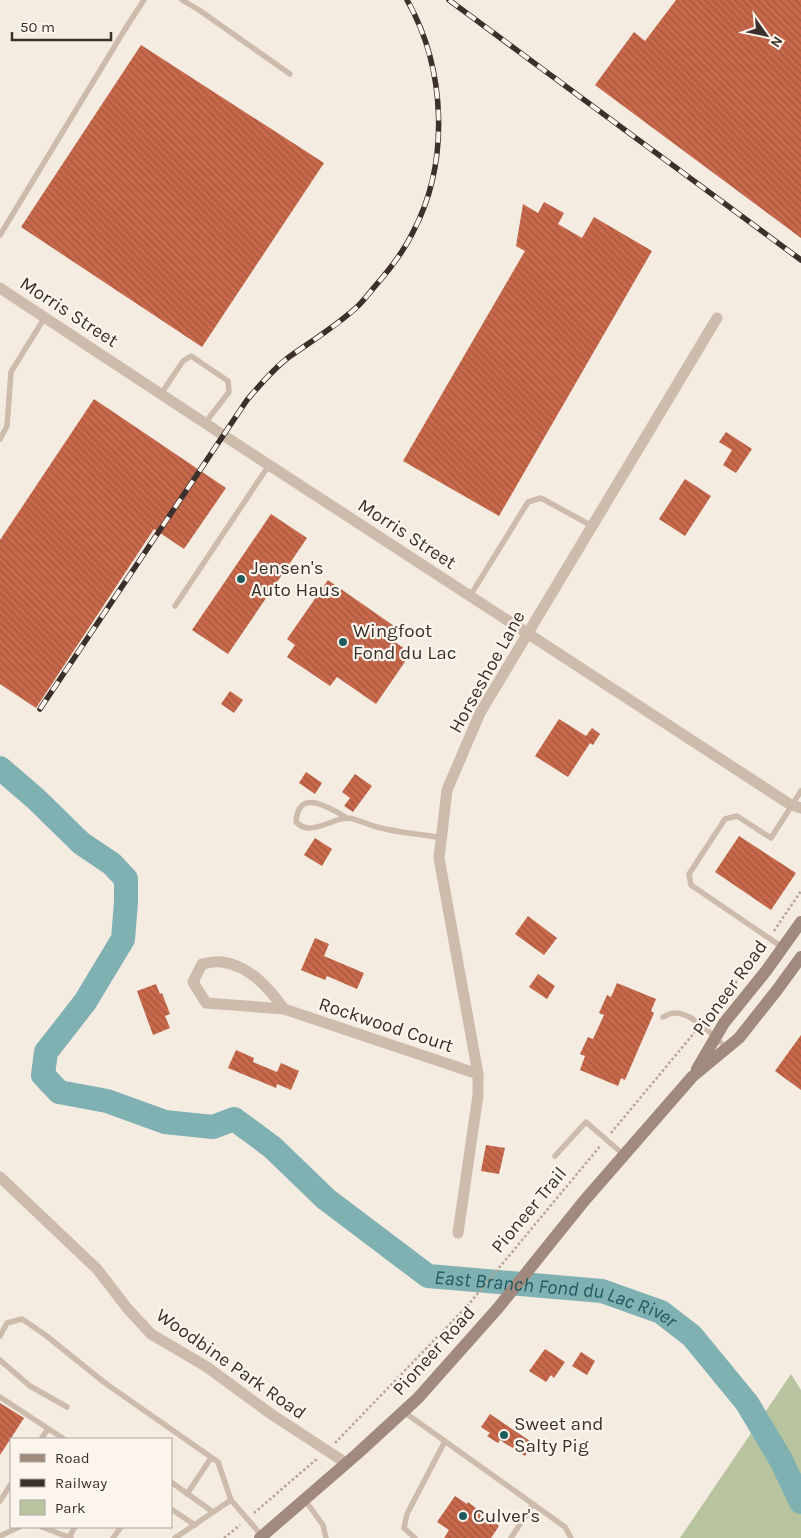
<svg xmlns="http://www.w3.org/2000/svg" width="801" height="1538" font-family="Karla,sans-serif">
	<style>
		.park { fill: #b8c4a0 }
		.lines { fill: none; stroke-linecap: round; stroke-linejoin: round }
		.river { stroke: #7fb0b2; stroke-width: 24 }
		.building { fill: url(#building-back-hatch) }
		.path { stroke: #b9a596; stroke-width: 2.5; stroke-dasharray: 2.5 2.5; stroke-linecap: butt }
		.service { stroke: #cdbbac; stroke-width: 5.5 }
		.minor { stroke: #cdbbac; stroke-width: 11 }
		.secondary { stroke: #a18a7d; stroke-width: 12 }
		.rail-casing { stroke: #3b302b; stroke-width: 5.5 }
		.rail { stroke: #fbf5ee; stroke-width: 4; stroke-dasharray: 11; stroke-linecap: butt }
		.poi-dot { fill: #1f5a5e; stroke: #fbf5ee; stroke-width: 2 }
		.labels { text-anchor: middle; dominant-baseline: central; stroke-width: 4.5; stroke-linejoin: round; paint-order: stroke }
		.street-label { font-size: 19px; fill: #3b302b; stroke: #fbf5ee }
		.poi-label { font-size: 19px; fill: #3b302b; stroke: #fbf5ee; text-anchor: start }
		.water-label { font-size: 20px; font-style: italic; fill: #1f5a5e; stroke: #fbf5ee }
	</style>
	<defs>
		<pattern id="building-back-hatch" width="6" height="6" patternUnits="userSpaceOnUse" patternTransform="scale(1.25)"><rect width="6" height="6" fill="#c8694b"/><path d="M-1 5l2 2M0 0l6 6M5-1l2 2" fill="none" stroke="#a4573f"/></pattern>
	</defs>
	<rect width="100%" height="100%" fill="#f4ebe1"/>
	<!-- park -->
	<polygon class="park" points="791,1374 801,1390 801,1538 680,1538"/>
	<g class="lines">
		<!-- river -->
		<path class="river" id="s1" d="M0,768l36,31 45,44 31,21 14,15v23l-3,37 -38,63 -39,50 -3,23 16,17 48,9 58,21 48,5 21,-8 38,28 54,52 102,77 174,15 59,21 31,24 55,67 34,57 20,42"/>
	</g>
	<!-- building -->
	<g class="building">
		<polygon points="676,0 801,0 801,238 595,85 634,32 645,41"/>
		<polygon points="141,45 324,163 202,347 21,227"/>
		<polygon points="544,202 564,213 558,224 582,238 594,217 652,251 499,516 403,461 525,251 516,246 523,204 538,213"/>
		<polygon points="94,399 226,488 184,549 154,529 36,708 0,684 0,540"/>
		<polygon points="726,432 752,449 736,473 723,465 732,450 719,442"/>
		<polygon points="685,479 711,496 685,536 659,519"/>
		<polygon points="271,514 307,538 228,654 192,630"/>
		<polygon points="328,580 394,626 386,636 411,653 376,704 337,677 330,686 287,657 295,645 287,639"/>
		<polygon points="230,691 243,700 234,713 221,704"/>
		<polygon points="559,719 586,736 592,728 600,734 593,745 590,743 568,777 535,756"/>
		<polygon points="306,772 322,783 315,794 299,783"/>
		<polygon points="355,774 372,786 353,812 344,806 350,798 342,792"/>
		<polygon points="739,836 796,873 771,910 715,872"/>
		<polygon points="315,838 332,849 322,866 304,855"/>
		<polygon points="528,916 557,938 544,955 515,934"/>
		<polygon points="315,938 329,944 324,956 364,973 357,989 327,976 325,980 301,970"/>
		<polygon points="538,974 555,986 547,999 529,987"/>
		<polygon points="617,983 656,999 651,1011 654,1013 625,1080 621,1078 618,1086 580,1070 585,1056 580,1054 588,1037 593,1039 604,1015 599,1013 607,995 611,997"/>
		<polygon points="156,984 160,994 162,993 170,1014 165,1016 170,1028 153,1035 137,991"/>
		<polygon points="801,1035 801,1090 775,1071"/>
		<polygon points="236,1050 254,1058 253,1062 277,1072 281,1063 299,1071 291,1090 277,1084 276,1088 228,1068"/>
		<polygon points="486,1145 505,1148 499,1174 481,1171"/>
		<polygon points="545,1349 565,1362 554,1378 551,1375 546,1382 529,1371"/>
		<polygon points="581,1352 595,1361 587,1375 572,1366"/>
		<polygon points="0,1403 24,1418 0,1455"/>
		<polygon points="490,1414 533,1443 525,1456 500,1440 498,1443 487,1436 490,1433 481,1427"/>
		<polygon points="455,1496 467,1504 468,1502 499,1526 491,1538 444,1538 449,1530 437,1522"/>
	</g>
	<g class="lines">
		<!-- path -->
		<g class="path">
			<polyline points="774,931 801,891"/>
			<polyline points="707,1018 737,981 763,945"/>
			<polyline points="611,1133 695,1032"/>
			<polyline points="335,1443 469,1304 601,1145"/>
			<polyline points="254,1513 318,1458"/>
			<polyline points="224,1538 240,1525"/>
		</g>
		<!-- service -->
		<g class="service">
			<polyline points="182,0 199,10 290,74"/>
			<polyline points="0,235 127,26 144,0"/>
			<polyline points="161,394 183,361 191,356 228,381 229,392 205,423"/>
			<polyline points="0,439 7,426 11,372 45,317"/>
			<polyline points="470,596 528,502 541,498 592,526"/>
			<polyline points="175,606 269,465"/>
			<path d="M347,818c-17,-10 -49,-31 -51,4 14,15 34,-3 51,-4 9,0 21,7 30,9 21,6 44,7 65,11"/>
			<polyline points="782,947 691,885 689,874 725,819 737,816 771,838 801,791"/>
			<path d="M663,1017c4,-2 8,-4 11,-4 18,-1 40,23 52,35"/>
			<polyline points="555,1156 586,1122 624,1155"/>
			<polyline points="0,1336 7,1323 22,1319 44,1334 105,1383 218,1462 231,1500 262,1536"/>
			<polyline points="0,1360 30,1386 67,1407"/>
			<polyline points="0,1397 64,1439"/>
			<polyline points="404,1412 533,1504 511,1538"/>
			<polyline points="41,1439 48,1429"/>
			<polyline points="171,1482 213,1512"/>
			<polyline points="187,1494 211,1458"/>
			<polyline points="305,1500 323,1525 326,1538"/>
			<polyline points="0,1501 11,1484"/>
			<polyline points="533,1504 565,1527 571,1538"/>
			<polyline points="171,1509 195,1525"/>
			<polyline points="42,1527 71,1538"/>
			<polyline points="0,1536 19,1527"/>
			<polyline points="69,1537 75,1527"/>
			<polyline points="113,1538 121,1527"/>
			<polyline points="175,1538 231,1500"/>
			<polyline points="415,1538 404,1528 407,1514 445,1441"/>
		</g>
		<!-- minor -->
		<g class="minor">
			<polyline points="0,288 223,435 791,805 801,808"/>
			<path d="M284,1009l-78,-6 -13,-21 9,-18c6,-1 14,-3 20,-2 28,4 46,25 62,47l194,65"/>
			<polyline points="0,1177 97,1269 127,1308 151,1334 207,1367 271,1414 346,1463"/>
			<polyline points="458,1233 478,1095 478,1074 439,858 447,790 480,713 717,318"/>
		</g>
		<!-- secondary -->
		<g class="secondary">
			<polyline points="697,1069 724,1023 766,971 801,922"/>
			<polyline points="260,1538 357,1454 418,1398 498,1308 584,1201 692,1077 739,1038 777,990 801,957"/>
		</g>
		<!-- rail casing -->
		<g class="rail-casing">
			<g id="rail">
				<polyline points="449,0 801,260"/>
				<path d="M40,709l207,-309c13,-15 26,-31 42,-43 24,-17 49,-32 70,-52 6,-6 12,-14 17,-20 14,-16 28,-34 37,-53 37,-70 33,-163 -6,-232"/>
			</g>
		</g>
		<!-- rail -->
		<use href="#rail" class="rail"/>
	</g>
	<!-- markers -->
	<g class="poi-dot">
		<circle cx="241" cy="579" r="5"/>
		<circle cx="343" cy="642" r="5"/>
		<circle cx="504" cy="1435" r="5"/>
		<circle cx="463" cy="1516" r="5"/>
	</g>
	<g class="labels">
		<!-- street labels -->
		<g class="street-label">
			<text transform="translate(69 312) rotate(33)">Morris Street</text>
			<text transform="translate(407 534) rotate(33)">Morris Street</text>
			<text transform="translate(487 672) rotate(-61)">Horseshoe Lane</text>
			<text transform="translate(730 988) rotate(-54)">Pioneer Road</text>
			<text transform="translate(386 1025) rotate(18)">Rockwood Court</text>
			<text transform="translate(529 1210) rotate(-50)">Pioneer Trail</text>
			<text transform="translate(434 1351) rotate(-48)">Pioneer Road</text>
			<text transform="translate(231 1364) rotate(35)">Woodbine Park Road</text>
		</g>
		<!-- poi labels -->
		<g class="poi-label">
			<text x="251" y="568">Jensen's<tspan x="251" dy="22">Auto Haus</tspan></text>
			<text x="353" y="631">Wingfoot<tspan x="353" dy="22">Fond du Lac</tspan></text>
			<text x="514" y="1424">Sweet and<tspan x="514" dy="22">Salty Pig</tspan></text>
			<text x="473" y="1516">Culver's</text>
		</g>
		<!-- water labels -->
		<g class="water-label">
			<text stroke="none"><textPath href="#s1" startOffset="974">East Branch Fond du Lac River</textPath></text>
		</g>
	</g>
	<!-- legend -->
	<rect x="10" y="1438" width="162" height="90" fill="#fbf5ee" stroke="#aea6a0"/>
	<rect x="20" y="1454" width="25" height="8" fill="#a18a7d" stroke="#aea6a0"/>
	<text x="55" y="1463" font-size="15" fill="#3b302b">Road</text>
	<rect x="20" y="1479" width="25" height="8" fill="#3b302b" stroke="#aea6a0"/>
	<text x="55" y="1488" font-size="15" fill="#3b302b">Railway</text>
	<rect x="20" y="1500" width="25" height="15" fill="#b8c4a0" stroke="#aea6a0"/>
	<text x="55" y="1513" font-size="15" fill="#3b302b">Park</text>
	<!-- north arrow -->
	<g transform="translate(766 35) rotate(123)" stroke="#fbf5ee" stroke-width="4" paint-order="stroke">
	<path d="M0-4L9 19L0 12L-9 19Z" fill="#3b302b"/>
	<text y="-8" font-size="14" font-weight="bold" text-anchor="middle" fill="#3b302b">N</text>
	</g>
	<!-- scale -->
	<path d="M12 32v8h99v-8" fill="none" stroke="#3b302b" stroke-width="2.5"/>
	<text x="20" y="32" font-size="15" fill="#3b302b" stroke="#fbf5ee" stroke-width="4" paint-order="stroke">50 m</text>
</svg>
